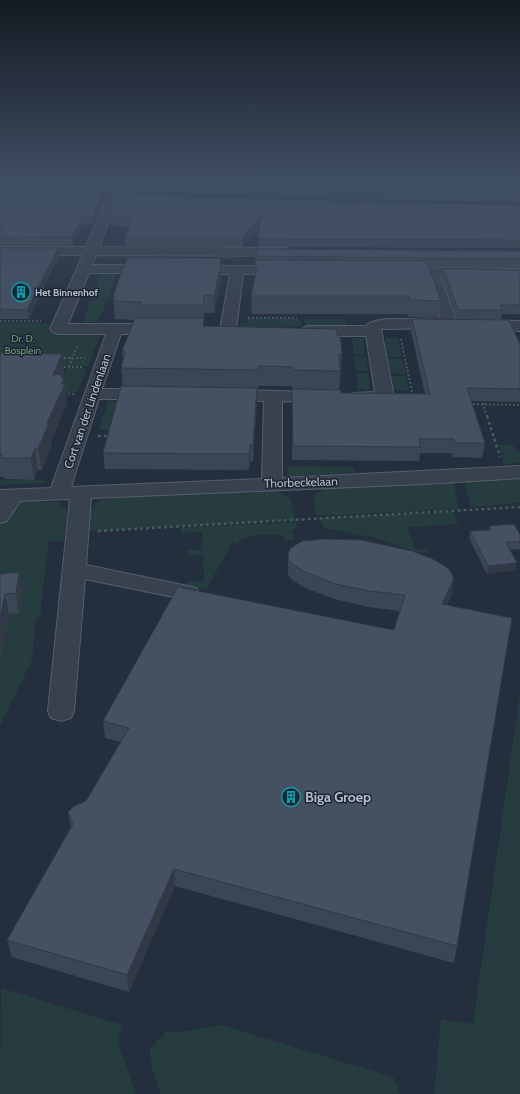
<svg xmlns="http://www.w3.org/2000/svg" width="520" height="1094" font-family="Cabin,sans-serif">
	<style>
		.green { fill: #263c3f }
		.lines { fill: none; stroke-linecap: round; stroke-linejoin: round }
		.minor-casing { stroke: #565f6c; stroke-width: 2 }
		.path-far1 { stroke: #44595c; stroke-width: 2; stroke-dasharray: 2 2; stroke-linecap: butt }
		.path { stroke: #44595c; stroke-width: 2.5; stroke-dasharray: 3 3; stroke-linecap: butt }
		.minor { fill: #38414e; fill-rule: evenodd }
		.wall { fill: #3b4654 }
		.shaded-wall { fill: #303945 }
		.building { fill: #455162; stroke: #303945 }
		.labels { text-anchor: middle; dominant-baseline: central; stroke-width: 3; stroke-linejoin: round; paint-order: stroke }
		.far-poi-label { font-size: 10px; font-weight: bold; fill: #b4bcc9; stroke: #1d2633; text-anchor: start }
		.far-park-label { font-size: 10px; fill: #6b9a76; stroke: #1d2633 }
		.street-label { font-size: 12px; fill: #b4bcc9; stroke: #1d2633 }
		.near-poi-label { font-size: 14px; font-weight: bold; fill: #b4bcc9; stroke: #1d2633; text-anchor: start }
	</style>
	<rect width="100%" height="100%" fill="#242f3e"/>
	<!-- green -->
	<g class="green">
		<polygon points="128,254 134,254 133,257 153,257 154,254 158,254 158,257 178,258 179,254 184,254 184,258 204,258 205,255 209,255 209,258 243,256 243,260 126,259"/>
		<polygon points="102,272 117,273 108,299 92,298"/>
		<polygon points="91,300 107,300 98,322 83,322"/>
		<polygon points="241,318 301,319 301,326 240,327 241,322 247,322 247,320"/>
		<polygon points="305,319 345,319 346,326 306,325"/>
		<polygon points="0,323 51,323 48,332 101,333 88,366 0,365"/>
		<polygon points="352,338 363,338 365,355 354,354"/>
		<polygon points="385,338 398,338 402,357 388,357"/>
		<polygon points="354,356 366,357 368,371 355,370"/>
		<polygon points="388,359 402,359 406,374 391,373"/>
		<polygon points="66,368 87,368 78,392 56,392"/>
		<polygon points="356,373 368,373 370,390 358,389"/>
		<polygon points="391,376 406,376 409,390 394,390"/>
		<polygon points="108,401 122,402 114,430 99,430"/>
		<polygon points="498,444 513,445 516,451 520,452 520,463 504,464"/>
		<polygon points="288,466 353,467 355,472 309,475 305,478 287,479"/>
		<polygon points="520,477 520,503 471,507 464,481"/>
		<polygon points="0,480 45,480 44,483 0,485"/>
		<polygon points="454,481 458,509 317,516 313,497 317,492 323,491 324,488"/>
		<polygon points="266,488 267,491 276,491 290,498 295,520 95,531 87,530 89,511 100,500 113,499 113,496"/>
		<polygon points="40,499 40,502 58,502 67,512 64,541 49,541 40,617 36,618 32,660 0,726 0,505"/>
		<polygon points="453,512 458,524 408,527 415,550 431,549 427,552 417,552 372,537 322,528 323,525 317,518"/>
		<polygon points="296,522 297,529 292,530 295,540 284,541 285,536 260,534 240,540 237,544 232,543 206,590 188,586 188,582 204,581 203,555 187,556 187,550 202,550 202,532 181,533 181,528"/>
		<polygon points="520,693 520,1094 434,1094 441,1019 473,1024"/>
		<polygon points="1,988 122,1025 118,1042 136,1094 0,1094"/>
		<polygon points="221,1025 393,1077 400,1094 161,1094 152,1069 150,1049 167,1031 181,1032"/>
	</g>
	<g class="lines">
		<!-- minor casing -->
		<g class="minor-casing">
			<g id="minor">
				<polygon points="166,179 197,179 192,182 119,194 99,247 287,248 294,252 287,256 96,255 92,265 153,265 158,266 160,269 158,272 153,273 89,273 68,324 160,324 165,326 168,329 165,332 160,334 121,334 102,389 149,389 155,390 158,394 155,398 149,399 99,399 71,487 262,479 264,401 221,399 218,395 221,391 227,390 323,392 329,393 332,397 329,401 323,402 282,401 282,478 520,466 520,478 424,484 91,498 86,565 188,586 196,588 200,593 196,598 188,600 85,579 74,711 71,718 61,721 51,718 48,711 70,499 20,501 7,521 0,523 0,490 51,488 106,334 58,334 53,332 50,329 83,255 0,255 0,247 86,247 110,190 121,186"/>
				<polygon points="191,266 285,266 290,267 292,270 290,273 285,274 243,274 236,330 233,333 223,333 220,330 230,274 186,273 184,270 186,267"/>
				<path d="M401,267l119,2v8l-80,-1 18,49 -3,3 -74,1 13,68 -3,4 -6,1 -32,-1 -3,-4 3,-4 22,-1 -9,-56h-58l-5,-2 -3,-3 3,-3 5,-2h58c8,-11 60,-6 75,-6l-15,-44 -30,-2 -2,-3 2,-3z"/>
				<polygon points="481,320 520,321 520,331 476,328 473,325 476,322"/>
			</g>
		</g>
		<!-- path-far1 -->
		<g class="path-far1">
			<polyline points="248,318 297,318"/>
			<polyline points="0,321 41,321"/>
			<polyline points="401,339 413,397"/>
			<polyline points="60,358 85,358"/>
			<polyline points="60,367 83,367"/>
			<polyline points="69,367 77,346"/>
			<polyline points="64,393 74,394"/>
			<polyline points="483,403 487,417"/>
			<polyline points="469,404 520,405"/>
		</g>
		<!-- path -->
		<g class="path">
			<polyline points="487,416 500,457"/>
			<polyline points="98,436 109,436"/>
			<polyline points="98,531 520,507"/>
		</g>
		<!-- minor -->
		<use href="#minor" class="minor"/>
	</g>
	<!-- wall -->
	<g class="wall">
		<polygon points="0,179 151,179 117,185 107,191 0,190"/>
		<polygon points="520,179 520,202 390,200 137,192 136,184"/>
		<polygon points="0,191 103,200 93,225 83,225 73,245 0,246"/>
		<polygon points="391,203 520,205 520,248 258,247 258,239 260,225 242,247 138,247 126,246 125,238 130,227 109,225 108,217"/>
		<polygon points="0,248 58,248 59,256 29,319 0,319"/>
		<polygon points="520,251 520,268 429,267 441,301 439,318 408,317 407,314 252,314 251,296 255,278 255,268 256,256"/>
		<polygon points="443,269 520,270 520,314 502,314 501,320 474,320 520,344 520,402 471,401 485,443 482,458 453,457 452,453 420,453 419,461 292,460 292,386 258,386 258,389 257,389 257,402 253,461 250,461 249,470 105,469 103,453 123,386 121,368 123,361 122,351 134,320 115,319 113,296 221,282 214,313 204,313 204,326 337,335 342,354 339,390 341,393 425,394 411,331 412,319 457,319 442,278"/>
		<polygon points="0,353 62,354 64,373 63,377 64,377 67,396 66,398 67,404 51,441 52,444 42,470 38,470 34,480 5,479 4,477 0,477"/>
		<polygon points="489,526 520,534 520,549 510,550 516,570 487,574 469,538 470,531 489,530"/>
		<polygon points="288,553 452,594 447,605 457,946 454,963 175,886 129,992 12,957 7,940 71,829 68,812 86,801 121,742 105,738 103,721 394,630 400,611 368,607 334,599 303,587 291,579 288,574"/>
		<polygon points="0,574 22,592 19,613 9,614 1,653 0,653"/>
	</g>
	<!-- shaded-wall -->
	<g class="shaded-wall">
		<polygon points="114,179 151,179 117,185 107,191 107,184"/>
		<polygon points="102,193 103,200 93,225 92,217"/>
		<polygon points="261,215 261,223 242,247 242,238"/>
		<polygon points="82,217 83,225 73,245 72,237"/>
		<polygon points="58,248 59,256 29,319 27,310"/>
		<polygon points="221,265 221,282 214,313 214,295"/>
		<polygon points="62,354 64,373 63,376 63,380 64,377 67,396 66,398 67,404 51,441 52,444 42,470 38,449 47,423 53,375"/>
		<polygon points="257,388 257,402 253,461 253,445"/>
		<polygon points="250,445 250,461 249,470 249,454"/>
		<polygon points="35,449 38,470 34,480 31,458"/>
		<polygon points="517,563 516,570 487,574 488,566"/>
		<polygon points="19,572 22,592 19,613 16,593"/>
		<polygon points="454,578 452,594 439,620 442,604"/>
		<polygon points="5,594 9,614 1,653 0,646 0,620"/>
		<polygon points="174,869 175,886 129,992 127,975"/>
	</g>
	<!-- building -->
	<g class="building">
		<polygon points="0,179 114,179 107,184 0,182"/>
		<polygon points="170,179 520,179 520,194 391,193 136,184"/>
		<polygon points="0,191 102,193 92,217 82,217 72,237 0,238"/>
		<polygon points="117,194 391,203 520,205 520,240 258,239 261,215 242,238 125,238 133,219 108,217"/>
		<polygon points="0,248 58,248 27,310 0,309"/>
		<polygon points="257,249 520,251 520,259 256,256"/>
		<polygon points="127,258 220,258 221,265 214,295 204,295 204,305 140,305 141,302 113,301 115,296 113,296"/>
		<polygon points="255,260 427,261 441,301 410,300 409,296 251,296 257,268 255,268"/>
		<polygon points="443,269 520,270 520,305 500,305 502,310 458,310"/>
		<polygon points="135,318 204,318 203,326 337,329 337,335 340,335 342,354 339,354 340,371 293,370 292,367 258,366 258,370 121,368 125,352 122,351"/>
		<polygon points="412,319 509,320 520,344 520,389 467,388 485,443 455,443 454,439 419,439 421,447 293,446 292,389 341,390 341,393 430,394"/>
		<polygon points="0,353 62,354 53,375 62,374 61,377 64,377 61,384 65,384 47,423 49,423 38,449 35,449 31,458 1,458 2,455 0,455"/>
		<polygon points="121,386 257,388 253,445 250,445 249,454 103,453"/>
		<polygon points="514,524 520,534 520,542 506,542 517,563 488,566 470,531 491,530 489,526"/>
		<polygon points="326,539 361,540 412,551 435,560 449,569 454,578 442,604 512,618 457,946 174,869 127,975 7,940 73,824 68,812 74,806 86,801 129,728 103,721 178,587 394,630 405,595 369,591 335,584 303,571 291,563 288,558 288,553 291,548 302,541"/>
		<polygon points="19,572 16,593 5,594 0,620 0,574"/>
	</g>
	<!-- sky -->
	<linearGradient id="sky" x2="0" y2="1"><stop stop-color="#141a22"/><stop offset="0.54" stop-color="#3f4d63"/><stop offset="1" stop-color="#3f4d63" stop-opacity="0"/></linearGradient>
	<rect width="520" height="333" fill="url(#sky)"/>
	<!-- icons -->
	<defs>
		<g id="building-ring" transform="scale(1)"><circle r="9.5" fill="#1d2633" stroke="#0f9aa8" stroke-width="1.5"/><path d="M-4-6H4V6H1V3H-1V6H-4ZM-2.5-4.3h1.7v1.8h-1.7ZM.8-4.3h1.7v1.8H.8ZM-2.5-1h1.7V.8h-1.7ZM.8-1h1.7V.8H.8Z" fill="#0f9aa8"/></g>
	</defs>
	<g fill-rule="evenodd">
		<use href="#building-ring" x="21" y="292"/>
		<use href="#building-ring" x="291" y="797"/>
	</g>
	<g class="labels">
		<!-- far-poi labels -->
		<g class="far-poi-label">
			<text x="35" y="292">Het Binnenhof</text>
		</g>
		<!-- far-park labels -->
		<g class="far-park-label">
			<text x="23" y="338">Dr. D.<tspan x="23" dy="12">Bosplein</tspan></text>
		</g>
		<!-- street labels -->
		<g class="street-label">
			<text transform="translate(87 411) rotate(-71)">Cort van der Lindenlaan</text>
			<text transform="translate(301 482) rotate(-2)">Thorbeckelaan</text>
		</g>
		<!-- near-poi labels -->
		<g class="near-poi-label">
			<text x="305" y="797">Biga Groep</text>
		</g>
	</g>
</svg>
